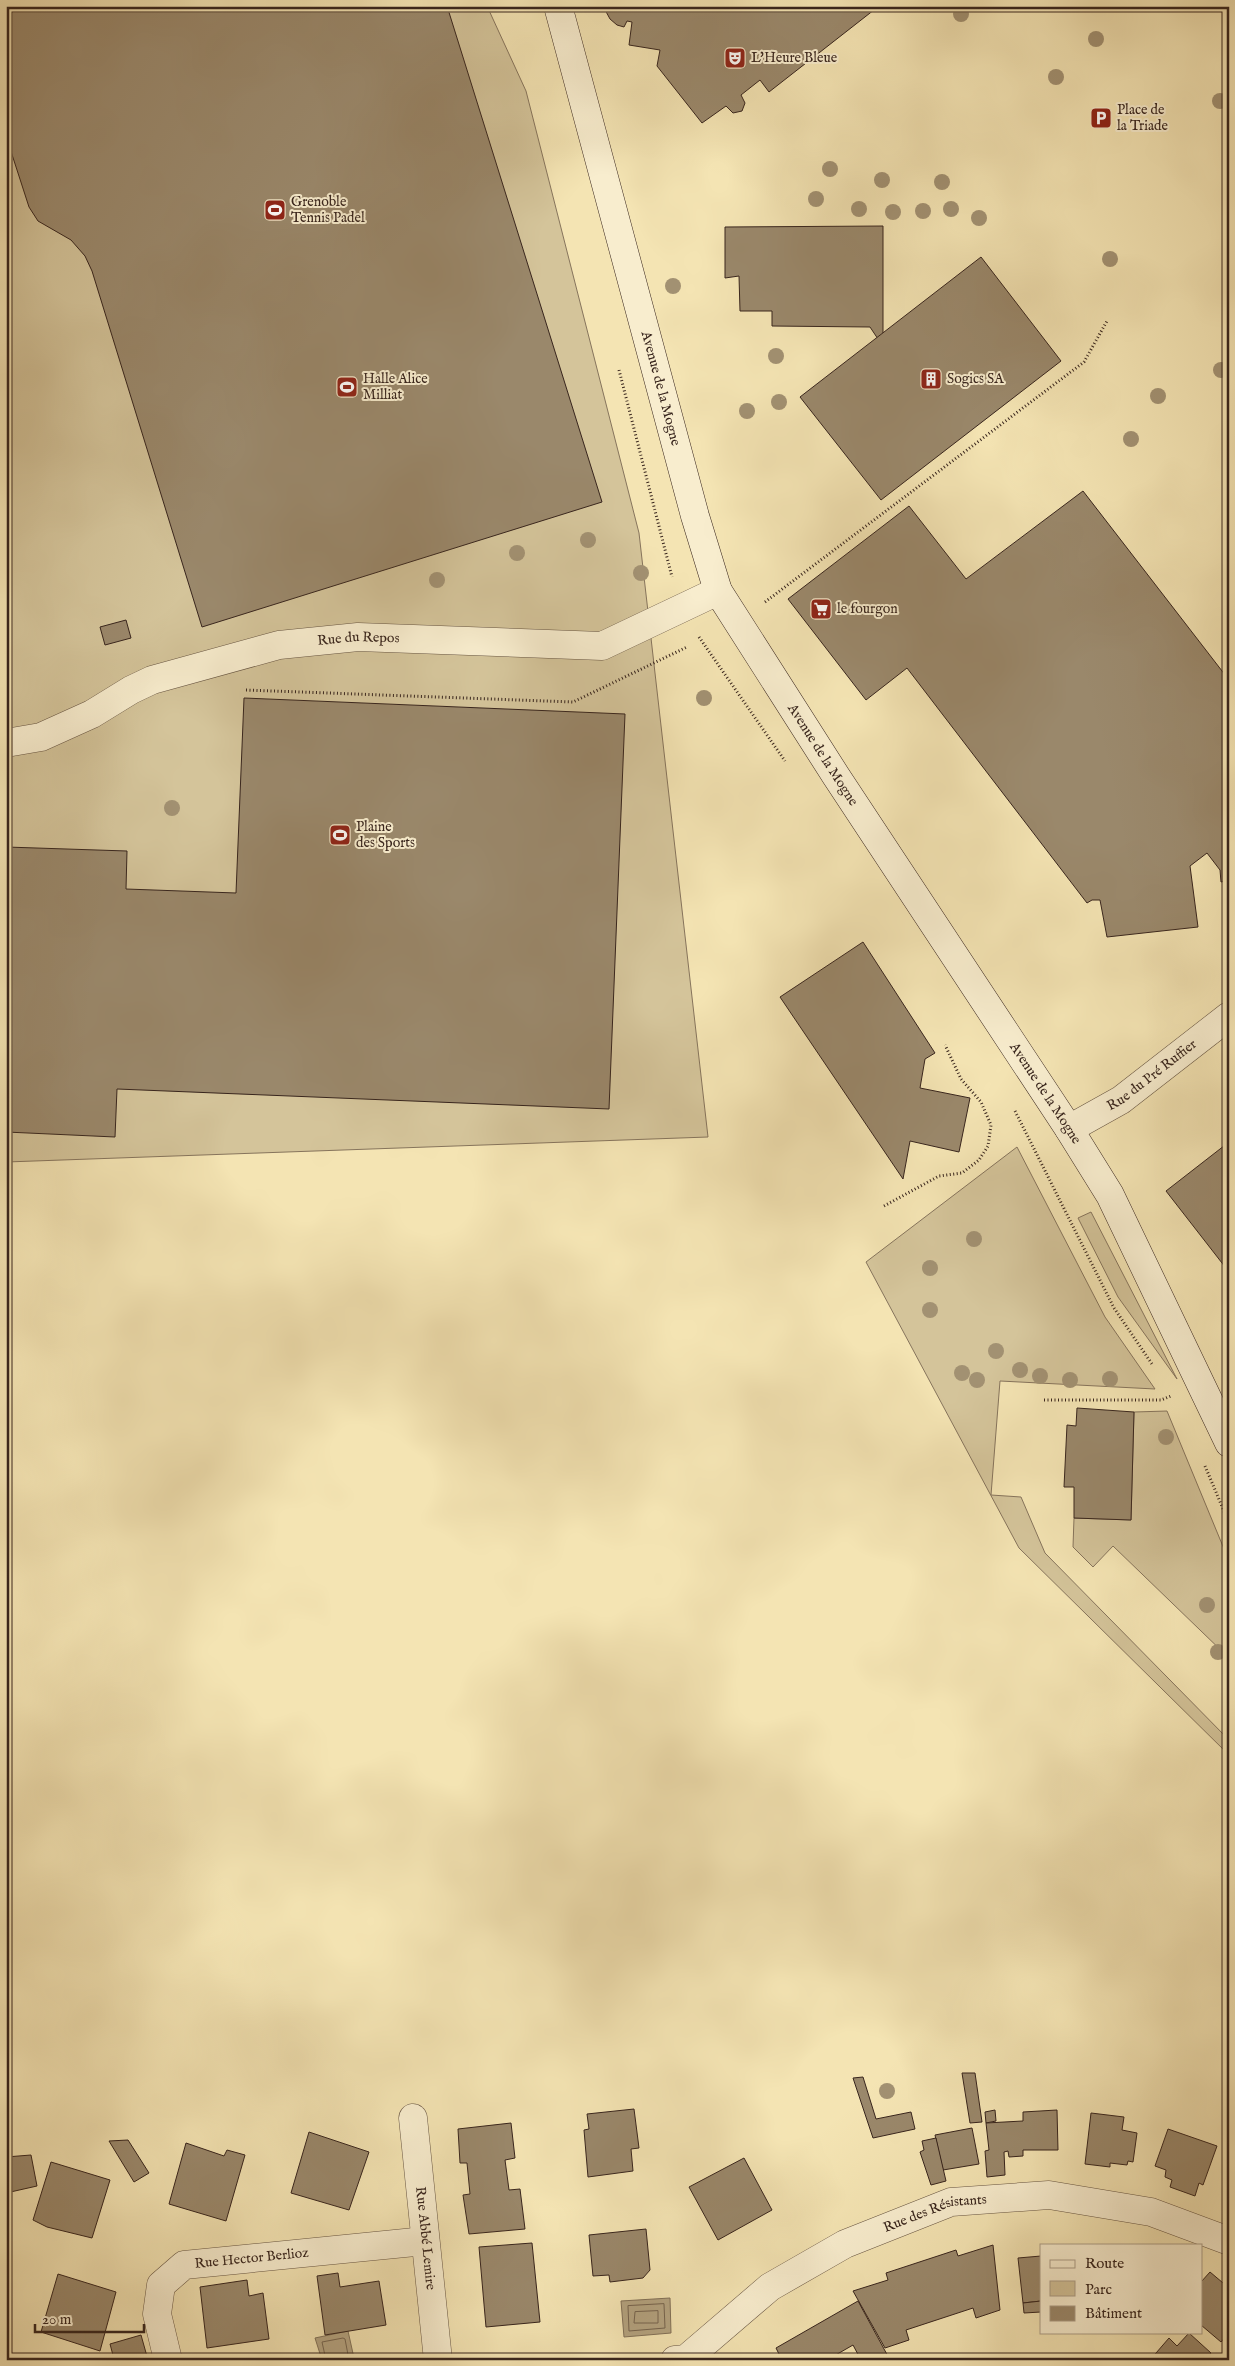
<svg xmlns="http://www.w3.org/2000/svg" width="1235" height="2366" font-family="'IM FELL English',serif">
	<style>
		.green { fill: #d4c49a; stroke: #86745c }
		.water { fill: #b4a380; stroke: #827158 }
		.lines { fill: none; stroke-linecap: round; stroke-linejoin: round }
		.shore { stroke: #76644e; stroke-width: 1 }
		.building { fill: #9a886b; stroke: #38251d }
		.street-casing { stroke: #675542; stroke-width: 29 }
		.secondary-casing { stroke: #38251d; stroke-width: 29 }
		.path { stroke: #38251d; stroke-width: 3; stroke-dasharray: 1 2.5; stroke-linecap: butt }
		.street { stroke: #f8edce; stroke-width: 28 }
		.secondary { stroke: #f8edce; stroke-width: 28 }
		.tree { fill: #a29172 }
		.labels { text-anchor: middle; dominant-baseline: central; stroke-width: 4; stroke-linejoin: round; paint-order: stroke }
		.poi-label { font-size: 14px; fill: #38251d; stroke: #f8edce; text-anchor: start }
		.street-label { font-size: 14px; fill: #38251d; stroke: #f8edce }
	</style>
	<rect width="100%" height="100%" fill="#f4e4b3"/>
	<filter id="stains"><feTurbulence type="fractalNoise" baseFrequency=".004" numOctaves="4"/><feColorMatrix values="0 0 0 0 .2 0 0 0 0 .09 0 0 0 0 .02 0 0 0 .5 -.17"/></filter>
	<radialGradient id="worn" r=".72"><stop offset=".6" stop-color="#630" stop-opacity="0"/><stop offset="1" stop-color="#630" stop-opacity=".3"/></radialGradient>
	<!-- green -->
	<g class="green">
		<polygon points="6,6 487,6 526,91 639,533 708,1137 6,1162"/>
		<polygon points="1017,1147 1105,1317 1155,1389 1000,1381 991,1495 1021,1497 1045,1553 1229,1740 1229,1755 1019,1548 866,1262"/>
		<polygon points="1091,1212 1177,1379 1118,1297 1078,1218"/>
		<polygon points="1167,1411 1229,1561 1229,1658 1113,1546 1093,1567 1073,1547 1074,1518 1131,1520 1134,1412"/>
	</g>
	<!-- water -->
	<g class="water">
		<polygon points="670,2298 671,2333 624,2337 621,2301"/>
		<polygon points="348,2331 354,2358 322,2360 315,2338"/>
	</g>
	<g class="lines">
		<!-- shore -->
		<g class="shore">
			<polygon points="664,2304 665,2328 629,2331 628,2306"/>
			<polygon points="658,2311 658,2323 634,2323 635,2312"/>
			<polyline points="326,2360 322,2342 343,2338 345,2339 349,2360"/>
		</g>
	</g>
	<!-- building -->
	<g class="building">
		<polygon points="6,6 447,6 602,502 202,627 92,271 85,256 71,240 38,221 29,207 6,136"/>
		<polygon points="603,6 879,6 769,92 760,80 741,95 745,103 742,111 733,113 726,106 702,123 657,66 660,50 629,45 632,22 627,21 624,27 617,25 610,19"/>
		<polygon points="883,226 883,334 878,339 870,327 772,326 772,311 740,311 739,276 725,278 725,227"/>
		<polygon points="981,257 1061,361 881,500 800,397"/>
		<polygon points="1083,491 1229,680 1229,880 1221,882 1220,870 1207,853 1190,866 1198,927 1107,937 1100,900 1092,900 1087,903 907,668 866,700 788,599 909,506 966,579"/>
		<polygon points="126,620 131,638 105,645 100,627"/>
		<polygon points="244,698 625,714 609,1109 117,1089 115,1137 6,1132 6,847 127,851 126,889 236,893"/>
		<polygon points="863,942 935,1053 925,1059 920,1088 970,1098 959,1152 910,1141 903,1179 780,997"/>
		<polygon points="1229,1142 1229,1272 1166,1191"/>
		<polygon points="1077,1408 1134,1412 1131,1520 1074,1518 1074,1487 1064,1487 1067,1425 1076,1426"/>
		<polygon points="962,2073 975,2073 982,2122 970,2123"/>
		<polygon points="863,2077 876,2119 911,2112 915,2129 873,2138 853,2078"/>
		<polygon points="634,2109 639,2148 631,2149 633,2171 588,2177 584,2130 589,2129 587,2114"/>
		<polygon points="995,2110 996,2121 986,2123 985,2112"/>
		<polygon points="1057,2110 1058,2150 1023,2150 1023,2156 1009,2157 1008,2151 1004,2152 1005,2175 987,2177 985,2151 989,2150 986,2123 1023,2121 1023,2112"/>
		<polygon points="1091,2113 1124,2117 1122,2130 1137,2133 1133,2162 1128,2161 1127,2165 1110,2163 1110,2167 1085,2164"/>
		<polygon points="511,2123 515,2158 505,2160 509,2190 520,2189 525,2229 469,2234 463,2195 470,2194 467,2163 460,2163 458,2129"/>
		<polygon points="972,2128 979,2164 943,2170 935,2135"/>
		<polygon points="1168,2129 1217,2146 1203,2185 1199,2183 1195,2196 1170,2187 1172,2180 1165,2177 1166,2170 1155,2166"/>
		<polygon points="309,2132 369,2152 349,2210 291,2193"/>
		<polygon points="936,2138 946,2181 931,2185 920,2152 924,2150 922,2141"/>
		<polygon points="128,2140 149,2173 134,2182 109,2141"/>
		<polygon points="186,2143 224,2156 227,2150 245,2155 226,2221 169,2204"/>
		<polygon points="31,2155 37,2186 6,2193 6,2157"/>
		<polygon points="744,2158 772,2210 718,2240 689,2187"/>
		<polygon points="51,2162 110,2180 92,2238 47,2227 33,2220"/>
		<polygon points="646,2229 650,2270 643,2278 610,2282 609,2275 593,2276 589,2235"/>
		<polygon points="532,2243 540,2322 486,2327 479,2247"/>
		<polygon points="993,2245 1000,2310 976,2318 973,2308 906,2330 909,2340 885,2348 853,2291 888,2280 886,2273 956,2250 958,2256"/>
		<polygon points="1041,2256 1041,2301 1023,2303 1018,2258"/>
		<polygon points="1210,2272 1229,2288 1229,2333 1221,2342 1201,2325 1201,2282"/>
		<polygon points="338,2273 340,2287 379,2281 386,2325 325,2335 317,2276"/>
		<polygon points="58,2274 116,2292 100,2351 41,2332"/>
		<polygon points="247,2280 249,2296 263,2293 269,2339 207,2348 200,2287"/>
		<polygon points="858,2301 890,2360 861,2360 853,2345 827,2360 782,2360 776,2348"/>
		<polygon points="1041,2301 1041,2312 1024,2313 1023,2303"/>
		<polygon points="1189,2333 1211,2353 1205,2360 1150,2360 1169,2338 1177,2346"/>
		<polygon points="141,2335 148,2360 112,2360 114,2359 110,2344"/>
	</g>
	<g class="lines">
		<!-- street casing -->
		<g class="street-casing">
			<g id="street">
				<path id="s1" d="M6,743l35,-6 51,-23 39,-24 21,-10 127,-35 79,-8 244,9 116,-55"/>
				<path id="s2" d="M1069,1129l52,-29 108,-84"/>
				<path id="s3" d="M413,2118l25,242"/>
				<path id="s4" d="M168,2360l-11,-46 4,-29 23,-20 241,-24"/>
				<path id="s5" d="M675,2360l11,-1 84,-72 75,-43 106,-42 98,-7 102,17 78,29"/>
			</g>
		</g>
		<!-- secondary casing -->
		<g class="secondary-casing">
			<g id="secondary">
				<path id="s6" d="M558,6l137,510 23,75 118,185 233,353 41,66 119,248"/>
			</g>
		</g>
		<!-- path -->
		<g class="path">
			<polyline points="619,370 672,577"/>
			<polyline points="765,602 1084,362 1107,321"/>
			<polyline points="699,637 785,761"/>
			<polyline points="246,690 573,702 687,647"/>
			<polyline points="1015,1111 1114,1308 1152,1364"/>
			<polyline points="884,1206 939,1176 962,1173 979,1160 988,1146 991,1125 981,1102 961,1079 945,1045"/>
			<polyline points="1044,1400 1161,1400 1171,1396"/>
			<polyline points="1205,1466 1229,1523"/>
		</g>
		<!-- street -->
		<use href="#street" class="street"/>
		<!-- secondary -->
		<use href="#secondary" class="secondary"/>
	</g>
	<!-- trees -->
	<g class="tree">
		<circle cx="961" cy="14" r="8"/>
		<circle cx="1096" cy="39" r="8"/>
		<circle cx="1056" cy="77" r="8"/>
		<circle cx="1220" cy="101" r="8"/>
		<circle cx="830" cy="169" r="8"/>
		<circle cx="882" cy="180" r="8"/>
		<circle cx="942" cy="182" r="8"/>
		<circle cx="816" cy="199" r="8"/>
		<circle cx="859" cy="209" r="8"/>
		<circle cx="951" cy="209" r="8"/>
		<circle cx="923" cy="211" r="8"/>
		<circle cx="893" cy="212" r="8"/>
		<circle cx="979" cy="218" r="8"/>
		<circle cx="1110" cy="259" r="8"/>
		<circle cx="673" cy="286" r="8"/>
		<circle cx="776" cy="356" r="8"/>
		<circle cx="1221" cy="370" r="8"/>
		<circle cx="1158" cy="396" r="8"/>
		<circle cx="779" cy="402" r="8"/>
		<circle cx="747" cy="411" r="8"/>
		<circle cx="1131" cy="439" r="8"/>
		<circle cx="588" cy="540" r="8"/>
		<circle cx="517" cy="553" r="8"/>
		<circle cx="641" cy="573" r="8"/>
		<circle cx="437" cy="580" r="8"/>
		<circle cx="704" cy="698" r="8"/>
		<circle cx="172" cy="808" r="8"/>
		<circle cx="974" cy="1239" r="8"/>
		<circle cx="930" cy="1268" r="8"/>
		<circle cx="930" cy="1310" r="8"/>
		<circle cx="996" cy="1351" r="8"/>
		<circle cx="1020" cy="1370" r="8"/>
		<circle cx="962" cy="1373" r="8"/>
		<circle cx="1040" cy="1376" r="8"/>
		<circle cx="1110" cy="1379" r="8"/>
		<circle cx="977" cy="1380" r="8"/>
		<circle cx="1070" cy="1380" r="8"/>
		<circle cx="1166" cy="1437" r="8"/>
		<circle cx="1207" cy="1605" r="8"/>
		<circle cx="1218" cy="1652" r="8"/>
		<circle cx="887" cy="2091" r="8"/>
	</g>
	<!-- icons -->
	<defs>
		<g id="theatre-square" transform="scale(1.125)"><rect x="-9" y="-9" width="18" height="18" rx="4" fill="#8f2418" stroke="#f8edce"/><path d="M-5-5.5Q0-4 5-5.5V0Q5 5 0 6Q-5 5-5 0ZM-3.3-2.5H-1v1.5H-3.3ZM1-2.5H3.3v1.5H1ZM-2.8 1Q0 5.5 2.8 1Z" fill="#fff"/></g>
		<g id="parking-square" transform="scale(1.125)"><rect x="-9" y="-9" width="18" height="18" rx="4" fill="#8f2418" stroke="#f8edce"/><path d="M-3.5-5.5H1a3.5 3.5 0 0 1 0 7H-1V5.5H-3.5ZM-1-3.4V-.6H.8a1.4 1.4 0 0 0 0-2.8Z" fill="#fff"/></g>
		<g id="stadium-square" transform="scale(1.125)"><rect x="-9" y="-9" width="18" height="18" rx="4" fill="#8f2418" stroke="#f8edce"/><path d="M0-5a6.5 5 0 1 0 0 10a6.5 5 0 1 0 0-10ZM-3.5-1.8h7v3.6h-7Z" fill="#fff"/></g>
		<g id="building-square" transform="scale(1.125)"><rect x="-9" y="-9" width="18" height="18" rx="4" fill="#8f2418" stroke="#f8edce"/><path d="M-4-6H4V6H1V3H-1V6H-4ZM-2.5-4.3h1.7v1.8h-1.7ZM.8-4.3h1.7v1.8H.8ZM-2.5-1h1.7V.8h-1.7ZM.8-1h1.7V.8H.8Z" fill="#fff"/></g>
		<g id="supermarket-square" transform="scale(1.125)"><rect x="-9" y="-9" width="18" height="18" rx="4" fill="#8f2418" stroke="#f8edce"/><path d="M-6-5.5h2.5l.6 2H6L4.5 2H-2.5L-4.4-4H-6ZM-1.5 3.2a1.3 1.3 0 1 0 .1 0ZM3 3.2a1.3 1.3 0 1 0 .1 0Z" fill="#fff"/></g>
	</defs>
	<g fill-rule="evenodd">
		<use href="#theatre-square" x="735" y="58"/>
		<use href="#parking-square" x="1101" y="118"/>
		<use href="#stadium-square" x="275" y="210"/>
		<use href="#building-square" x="931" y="379"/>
		<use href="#stadium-square" x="347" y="387"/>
		<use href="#supermarket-square" x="821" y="609"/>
		<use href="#stadium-square" x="340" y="835"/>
	</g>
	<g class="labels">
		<!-- poi labels -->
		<g class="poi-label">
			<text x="751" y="58">L'Heure Bleue</text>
			<text x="1117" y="110">Place de<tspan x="1117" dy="16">la Triade</tspan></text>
			<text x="291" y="202">Grenoble<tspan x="291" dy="16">Tennis Padel</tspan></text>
			<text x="363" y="379">Halle Alice<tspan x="363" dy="16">Milliat</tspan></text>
			<text x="947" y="379">Sogics SA</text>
			<text x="837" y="609">le fourgon</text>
			<text x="356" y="827">Plaine<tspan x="356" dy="16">des Sports</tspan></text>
		</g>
		<!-- street labels -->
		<g class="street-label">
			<text stroke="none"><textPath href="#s6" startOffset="396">Avenue de la Mogne</textPath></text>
			<text stroke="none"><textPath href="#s1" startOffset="372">Rue du Repos</textPath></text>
			<text stroke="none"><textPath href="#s6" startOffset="801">Avenue de la Mogne</textPath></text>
			<text stroke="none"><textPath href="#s2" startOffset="99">Rue du Pré Ruffier</textPath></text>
			<text stroke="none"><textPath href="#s6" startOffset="1206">Avenue de la Mogne</textPath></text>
			<text stroke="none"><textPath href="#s5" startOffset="304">Rue des Résistants</textPath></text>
			<text stroke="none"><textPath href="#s3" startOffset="121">Rue Abbé Lemire</textPath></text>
			<text stroke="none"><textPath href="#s4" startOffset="175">Rue Hector Berlioz</textPath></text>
		</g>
	</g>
	<!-- margin -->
	<rect width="1235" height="2366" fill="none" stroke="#f4e4b3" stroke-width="25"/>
	<rect x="8" y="8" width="1220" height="2351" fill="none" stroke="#38251d" stroke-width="2.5"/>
	<rect x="12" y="12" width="1210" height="2341" fill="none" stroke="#38251d"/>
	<!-- legend -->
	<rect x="1040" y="2244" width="162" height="90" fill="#f8edce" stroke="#ab9d87"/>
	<rect x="1050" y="2260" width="25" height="8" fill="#f8edce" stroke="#ab9d87"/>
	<text x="1085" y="2268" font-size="15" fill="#38251d">Route</text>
	<rect x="1050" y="2281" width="25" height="15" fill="#d4c49a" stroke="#ab9d87"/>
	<text x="1085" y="2294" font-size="15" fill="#38251d">Parc</text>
	<rect x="1050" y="2306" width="25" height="15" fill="#9a886b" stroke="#ab9d87"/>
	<text x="1085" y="2318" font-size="15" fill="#38251d">Bâtiment</text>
	<!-- scale -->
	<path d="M35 2324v8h109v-8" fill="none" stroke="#38251d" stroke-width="2.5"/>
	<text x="42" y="2324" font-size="15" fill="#38251d" stroke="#f8edce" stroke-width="4" paint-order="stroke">20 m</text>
	<rect width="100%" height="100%" filter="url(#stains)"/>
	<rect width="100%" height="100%" fill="url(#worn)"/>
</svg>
